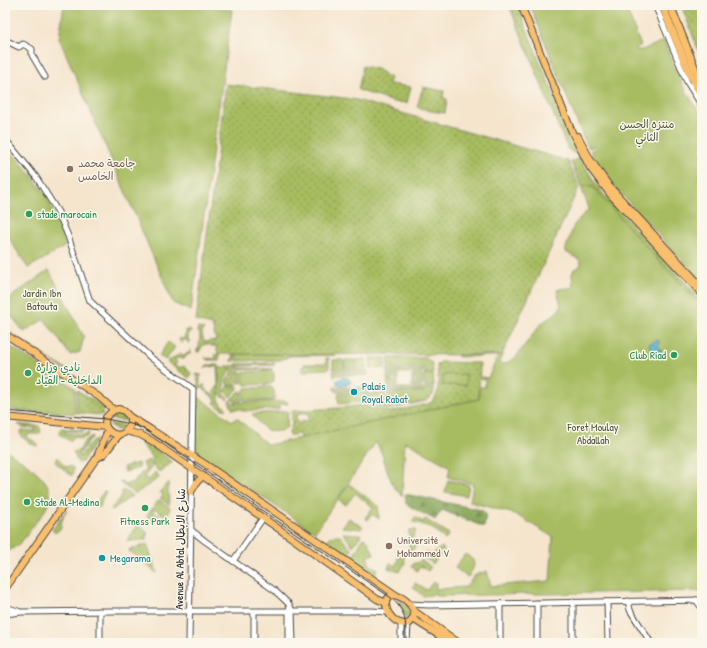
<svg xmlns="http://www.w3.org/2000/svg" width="707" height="648" font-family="'Patrick Hand','Playpen Sans Arabic',sans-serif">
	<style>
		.grass { fill: url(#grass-dots); stroke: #697446 }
		.forest { fill: url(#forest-firs); stroke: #586841 }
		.green { fill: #a7bc61; stroke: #697446 }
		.water { fill: url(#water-ripples); stroke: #3e6e7d }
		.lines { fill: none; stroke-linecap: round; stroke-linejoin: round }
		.minor-casing { stroke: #494743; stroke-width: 7 }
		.major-casing { stroke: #494743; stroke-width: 8 }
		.highway-casing { stroke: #494743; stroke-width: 9 }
		.minor { stroke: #fff; stroke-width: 5 }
		.major { stroke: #f9bf6d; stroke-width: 6 }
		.highway { stroke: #f9bf6d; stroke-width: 7 }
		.tram { stroke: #2b2b2b; stroke-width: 1 }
		.education-dot { fill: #8d6e63; stroke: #fbf7ec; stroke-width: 1.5 }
		.leisure-dot { fill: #2e9e5b; stroke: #fbf7ec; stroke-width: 1.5 }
		.culture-dot { fill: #0f9aa8; stroke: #fbf7ec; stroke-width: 1.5 }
		.labels { text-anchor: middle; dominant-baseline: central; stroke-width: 3; stroke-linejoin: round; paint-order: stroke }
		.park-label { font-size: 11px; fill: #50563b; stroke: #fbf7ec }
		.education-label { font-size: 11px; fill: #785e54; stroke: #fbf7ec; text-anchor: start }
		.leisure-label { font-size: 11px; fill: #27864d; stroke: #fbf7ec; text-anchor: start }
		.culture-label { font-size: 11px; fill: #0d838f; stroke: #fbf7ec; text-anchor: start }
		.street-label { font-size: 11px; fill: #2b2b2b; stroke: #fbf7ec }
	</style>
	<defs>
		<pattern id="grass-dots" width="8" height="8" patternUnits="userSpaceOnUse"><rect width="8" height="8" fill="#a7bc61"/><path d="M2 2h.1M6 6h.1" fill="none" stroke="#889950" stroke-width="1.8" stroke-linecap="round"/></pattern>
		<pattern id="forest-firs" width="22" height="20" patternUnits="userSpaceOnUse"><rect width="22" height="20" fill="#85a457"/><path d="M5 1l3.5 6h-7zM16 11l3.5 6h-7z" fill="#6d8648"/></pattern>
		<pattern id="water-ripples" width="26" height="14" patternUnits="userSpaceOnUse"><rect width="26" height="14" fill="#50b0cf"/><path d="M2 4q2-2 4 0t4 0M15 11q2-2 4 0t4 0" fill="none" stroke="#438fa8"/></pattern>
	</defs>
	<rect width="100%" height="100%" fill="#fbf7ec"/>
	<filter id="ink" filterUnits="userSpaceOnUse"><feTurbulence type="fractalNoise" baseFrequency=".025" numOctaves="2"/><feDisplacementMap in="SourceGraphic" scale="8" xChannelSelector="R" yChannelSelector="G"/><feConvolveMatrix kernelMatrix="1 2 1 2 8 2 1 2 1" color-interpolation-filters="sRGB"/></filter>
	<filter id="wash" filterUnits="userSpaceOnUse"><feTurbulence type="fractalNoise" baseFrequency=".012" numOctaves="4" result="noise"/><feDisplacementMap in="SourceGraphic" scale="16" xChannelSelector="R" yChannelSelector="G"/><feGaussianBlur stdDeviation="0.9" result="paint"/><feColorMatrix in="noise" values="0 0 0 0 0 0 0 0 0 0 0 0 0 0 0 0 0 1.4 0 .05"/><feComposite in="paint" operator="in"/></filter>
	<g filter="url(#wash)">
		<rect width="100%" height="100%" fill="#f5e5cd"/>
		<!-- grass -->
		<g class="grass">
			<polygon points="509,5 517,5 576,150 575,151 572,153 570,149 568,150"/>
			<polygon points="681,5 702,5 702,60"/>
			<polygon points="363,66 377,69 390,78 389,84 411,87 407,103 394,102 358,90"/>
			<polygon points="226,84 353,99 568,161 579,187 502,355 222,354 219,355 219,360 207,360 205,357 207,359 209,358 214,359 216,357 215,355 218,354 216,346 212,346 208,344 203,345 199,352 197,352 197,349 199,349 200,332 197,332 198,328 204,329 202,334 204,342 216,340 212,325 196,321"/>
			<polygon points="423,87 444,91 443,98 447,99 445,113 431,111 417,107"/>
			<polygon points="579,158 580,158 594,181 606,197 702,300 702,306 648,249 593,187 581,186 571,162"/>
			<polygon points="5,329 49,359 66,369 65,370"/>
			<polygon points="189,329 192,332 188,333 188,340 191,341 188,344 188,340 182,341 182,344 179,341 180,338 183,339 187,332 185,331"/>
			<polygon points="7,339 65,378 64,378"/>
			<polygon points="190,349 191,353 186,356 184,359 178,358 174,360 177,362 175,365 176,367 182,367 184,366 191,373 189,378 167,362 181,353 183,356 190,352"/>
			<path d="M441,362l39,1 -1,36 -179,39 -1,-4 -9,2 -1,-4 3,-7v-14l8,-1 1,4 -5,1 1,7h2l1,2h2v-3l7,-1 -1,-7h-6v-3l38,-2 23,-3 27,7 38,-8c14,-7 10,-24 9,-38l1,-2z"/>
			<path d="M207,365h12v36l8,8c-5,2 -9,-3 -13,-6l2,-3 -15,-13 -2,2 -3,-2 3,-5 -2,-2 2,-4 -1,-1 -2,2v-3l6,1 -2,2v9l1,1 3,-3 1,5 9,7v-5l4,-5 -1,-19 -10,-1 -2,3v-2z"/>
			<polygon points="77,390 102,406 103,409 102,415 77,413"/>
			<polygon points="120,414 125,417 127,421 110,419 114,415"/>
			<path d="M110,424l16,2c-5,6 -13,5 -16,-2z"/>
			<polygon points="144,440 173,462 159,472 150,462 153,459 140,442"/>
			<polygon points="138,463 139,468 125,472 123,467"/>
			<polygon points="66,510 66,513 64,515 61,524 61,528 55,533 52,530"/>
			<path d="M397,600c9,2 16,11 12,20l-2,1 -4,-11z"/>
		</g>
		<!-- forest -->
		<polygon class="forest" points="405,494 482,510 486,514 484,527 442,510 435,520 406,504"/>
		<!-- green -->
		<g class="green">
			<polygon points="64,5 197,5 232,10 191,311 173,303 59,38"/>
			<polygon points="530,5 625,5 641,46 636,47 637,50 642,50 664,41 683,86 702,116 702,282 614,186 590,151 596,148 595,146 589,148 583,137"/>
			<polygon points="5,145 29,172 47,196 66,246 28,268 5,232"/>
			<path d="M581,186l12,1 55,62 54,57v285l-267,5v-4h-2v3l-10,1 -10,-9 2,-4 12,7 6,-8 3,2v5l30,-2 9,-12 12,-4 4,15 59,-5 3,-44 -38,-23 -45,-12 3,-18 -25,-7 2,-10 -45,-26 -3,55c-16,-14 -15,-37 -26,-54l-61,90 -121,-80v-58l38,27 5,-3 31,27 211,-46v-12h6v-8h-4v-2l7,1 10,-22 -40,1v-2h44l-3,8 6,1 10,-6 26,-34 17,-13 3,-5 -4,-16c6,-3 10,-1 16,-3l-1,-13 2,-5 4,-1 3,-4 -1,-4 -14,-8v-4l8,-23 15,-16c-2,-8 -6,-14 -8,-23z"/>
			<polygon points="49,270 84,337 80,352 70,355 44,319 24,332 5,308 5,301"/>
			<polygon points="168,342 175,347 166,360 159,356"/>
			<polygon points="5,343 75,388 75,414 47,411 46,413 5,409"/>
			<polygon points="234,354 335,355 290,356 280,360 237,361 237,356 235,356 235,361 230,361 232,360"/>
			<polygon points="326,358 329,358 329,369 308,370 308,372 302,372 302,367 304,367 304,364 326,364"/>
			<polygon points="370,358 385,358 385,368 371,369"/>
			<path d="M388,358h37c7,3 8,8 8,15h-9v-5h-36z"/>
			<polygon points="366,359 366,369 333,369 333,360 343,360 344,368 345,368 345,360 355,360 355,368 356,368 356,360"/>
			<polygon points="273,363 275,364 274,365 237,366 235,365 236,364"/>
			<polygon points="227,365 230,367 230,371 224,380 224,394 228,399 227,400 224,397 223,398 221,394 219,394 219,368 227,368"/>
			<polygon points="231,365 240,368 273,369 231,370"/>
			<rect x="387" y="370" width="35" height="3"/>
			<polygon points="271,371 274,373 274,381 271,384 246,385 243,383 243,372"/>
			<polygon points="333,371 368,371 368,375 335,375 335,377 334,377"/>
			<polygon points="232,372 241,372 241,383 239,383 230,375"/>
			<polygon points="424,374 433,374 434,386 424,386"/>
			<polygon points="466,374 466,385 443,385 443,375"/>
			<polygon points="387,375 398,375 398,380 391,379 391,382 398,381 398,386 388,386"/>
			<polygon points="412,375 422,375 422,386 412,386 412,381 419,382 418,379 412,380"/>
			<polygon points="229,377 238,385 228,386 226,381"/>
			<polygon points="334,386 335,386 335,388 368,387 369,391 338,392 334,390"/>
			<polygon points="228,387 238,387 238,389 230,397 226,393 226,389"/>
			<polygon points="271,387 274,390 275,398 273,400 244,401 243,391 246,388"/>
			<rect x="388" y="388" width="34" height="3"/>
			<polygon points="424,388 434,388 433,395 426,401 388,409 388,393 424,392"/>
			<polygon points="240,391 241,391 242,401 234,401 231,399"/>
			<polygon points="369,393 369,403 360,402 339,404 338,394"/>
			<polygon points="371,393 385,393 386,409 371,404"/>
			<polygon points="230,400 232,403 287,401 288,404 279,404 279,409 242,411 242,409 232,409 229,401"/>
			<path d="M288,411l-1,16c-3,3 -5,4 -9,4 -13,3 -18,-8 -26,-17z"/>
			<path d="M18,424l21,2 2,6 -3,2h-9l-2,3 11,7 -1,2c-6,-1 -15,-8 -17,-13l2,-3 13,1v-3l-13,-1z"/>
			<polygon points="61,428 86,430 82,432 64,431 64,433 83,435 88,432 89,433 88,436 81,439 75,436 70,441 59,434"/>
			<polygon points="92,436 93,437 90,439 78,456 80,457 92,441 97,440 82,462 78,463 73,452 80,450 84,442"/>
			<path d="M5,449c16,12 52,30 44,53 -3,9 -10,16 -15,23 -8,11 -15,23 -29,27z"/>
			<path d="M57,458h2c4,8 5,9 14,9v6l-1,3 -17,-14z"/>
			<polygon points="149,460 153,465 144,477 149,480 155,472 160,477 135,494 119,482 122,481 124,485 136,481 136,478 141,475 141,472 146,471 143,463"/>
			<polygon points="448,480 469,485 467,496 445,492"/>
			<polygon points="168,482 169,505 160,498 163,495 160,492"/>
			<polygon points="349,484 378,506 379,519 372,514 368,520 365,518 373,507 355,493 346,505 338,499"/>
			<polygon points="123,490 132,496 112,510 111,509 122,495 121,493"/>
			<polygon points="104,491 106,491 101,503 101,505 99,508 95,506 101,495 102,495"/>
			<polygon points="159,500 170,508 167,517 155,509 153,512 161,517 161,521 149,521 147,515"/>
			<path d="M415,517l8,5 2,-3 24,15 -4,6c-9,-11 -19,-16 -33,-18z"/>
			<polygon points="349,518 363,527 361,529 342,527"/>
			<polygon points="138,525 147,532 147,540 128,541 127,540"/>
			<polygon points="409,530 416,530 411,542 416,545 412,551 409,549"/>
			<polygon points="343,533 359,534 361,535 353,546"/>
			<polygon points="335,535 339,535 352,550 349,554 346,554 327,540 331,536 333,537"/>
			<polygon points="365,538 368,541 374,554 367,557 370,565 378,569 375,574 352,558 363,539"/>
			<polygon points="147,544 157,573 129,551 129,550"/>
			<polygon points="442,547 444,550 433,564 423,557 427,551 431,555"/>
			<path d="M465,554c13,7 10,12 3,23l-13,-9z"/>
			<polygon points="399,555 404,555 405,564 399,572 388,568 390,563 396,566"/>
			<polygon points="421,560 431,567 428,571 421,566 417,571 412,567 412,564 419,562"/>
		</g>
		<!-- water -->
		<g class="water">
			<polygon points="658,340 660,344 658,345 662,355 655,358 649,344"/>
			<polygon points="343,377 350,379 351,383 344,386 337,384 337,380"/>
		</g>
	</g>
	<g filter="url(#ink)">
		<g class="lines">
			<!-- minor casing -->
			<g class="minor-casing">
				<g id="minor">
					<polyline points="655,5 687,82 702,106"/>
					<polyline points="5,40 19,47 23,44 32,49 32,55 45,77"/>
					<polyline points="5,139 36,177 58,212 68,236 90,301 150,357 193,389 189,643"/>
					<polyline points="191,530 205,541 274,590 289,604 292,611 293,643"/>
					<polyline points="233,561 263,518"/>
					<polyline points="696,600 702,608"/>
					<polyline points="628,601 630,610 651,643"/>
					<polyline points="607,602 608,643"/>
					<polyline points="537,603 537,643"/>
					<polyline points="409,604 429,605 702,600"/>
					<polyline points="5,607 18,611"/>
					<polyline points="289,609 289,643"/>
					<polyline points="100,611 100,643"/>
					<polyline points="254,612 254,643"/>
					<polyline points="5,614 21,612 112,611 371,611 388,612"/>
					<polyline points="401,623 401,643"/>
					<polyline points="407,643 408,623"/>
					<polyline points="500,643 500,604"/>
					<polyline points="573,643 573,602"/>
				</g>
			</g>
			<!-- major casing -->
			<g class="major-casing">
				<g id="major">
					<polyline points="521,5 572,132 590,168 610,194 702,294"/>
					<polyline points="578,136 590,159 609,186 702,287"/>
					<polyline points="5,334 99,397 114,410"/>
					<polyline points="5,417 106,427"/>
					<polyline points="130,417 130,426 124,433 119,435 114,434 109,431 106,427 105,422 106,417 110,413 114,410 119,409 124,411 130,417 150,429 205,464 396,595"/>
					<polyline points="126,431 141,435 152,441 292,538 377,599 386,603"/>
					<polyline points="96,459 104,454 119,435"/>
					<polyline points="191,492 197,482 203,476"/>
					<polyline points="5,589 96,459 108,430"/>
					<path d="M394,595c10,2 20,10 20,21l-4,7c-13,4 -25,-9 -24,-22l3,-4z"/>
					<polyline points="414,611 459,643"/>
					<polyline points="413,619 451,643"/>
				</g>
			</g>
			<!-- highway casing -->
			<g class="highway-casing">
				<g id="highway">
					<polyline points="662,5 689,72 702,96"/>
					<polyline points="670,5 695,69 702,83"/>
				</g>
			</g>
			<!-- minor -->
			<use href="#minor" class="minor"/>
			<!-- major -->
			<use href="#major" class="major"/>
			<!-- highway -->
			<use href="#highway" class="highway"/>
			<!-- tram -->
			<path class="tram" d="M5,411l101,8 25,5 15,6 127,88 117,79c17,14 16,25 16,46"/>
		</g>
	</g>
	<!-- markers -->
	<g class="education-dot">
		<circle cx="70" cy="169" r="4"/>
		<circle cx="389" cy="546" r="4"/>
	</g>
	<g class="leisure-dot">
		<circle cx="29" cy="214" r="4"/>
		<circle cx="674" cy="355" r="4"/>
		<circle cx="28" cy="373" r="4"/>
		<circle cx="27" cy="502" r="4"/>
		<circle cx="145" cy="508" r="4"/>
	</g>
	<g class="culture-dot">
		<circle cx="354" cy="392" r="4"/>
		<circle cx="102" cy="558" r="4"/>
	</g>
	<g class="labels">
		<!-- park labels -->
		<g class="park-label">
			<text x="647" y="124">منتزه الحسن<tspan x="647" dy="13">الثاني</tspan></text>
			<text x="42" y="293">Jardin Ibn<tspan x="42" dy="13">Batouta</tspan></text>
			<text x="593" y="427">Foret Moulay<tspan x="593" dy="13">Abdallah</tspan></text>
		</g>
		<!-- education labels -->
		<g class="education-label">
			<text x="78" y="163">جامعة محمد<tspan x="78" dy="13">الخامس</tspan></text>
			<text x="397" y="540">Université<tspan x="397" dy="13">Mohammed V</tspan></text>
		</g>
		<!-- leisure labels -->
		<g class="leisure-label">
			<text x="37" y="214">stade marocain</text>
			<text x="666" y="355" text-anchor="end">Club Riad</text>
			<text x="36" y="367">نادي وزارة<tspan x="36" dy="13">الداخلية - القيّاد</tspan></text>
			<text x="35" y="502">Stade Al-Medina</text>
			<text x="145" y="521" text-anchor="middle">Fitness Park</text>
		</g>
		<!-- culture labels -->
		<g class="culture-label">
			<text x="362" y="386">Palais<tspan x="362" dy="13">Royal Rabat</tspan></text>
			<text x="110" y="558">Megarama</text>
		</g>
		<!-- street labels -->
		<g class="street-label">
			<text transform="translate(180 549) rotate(-89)">Avenue Al Abtal شارع الابطال</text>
		</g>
	</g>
	<!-- margin -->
	<rect width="707" height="648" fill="none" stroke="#fbf7ec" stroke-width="20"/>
</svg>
